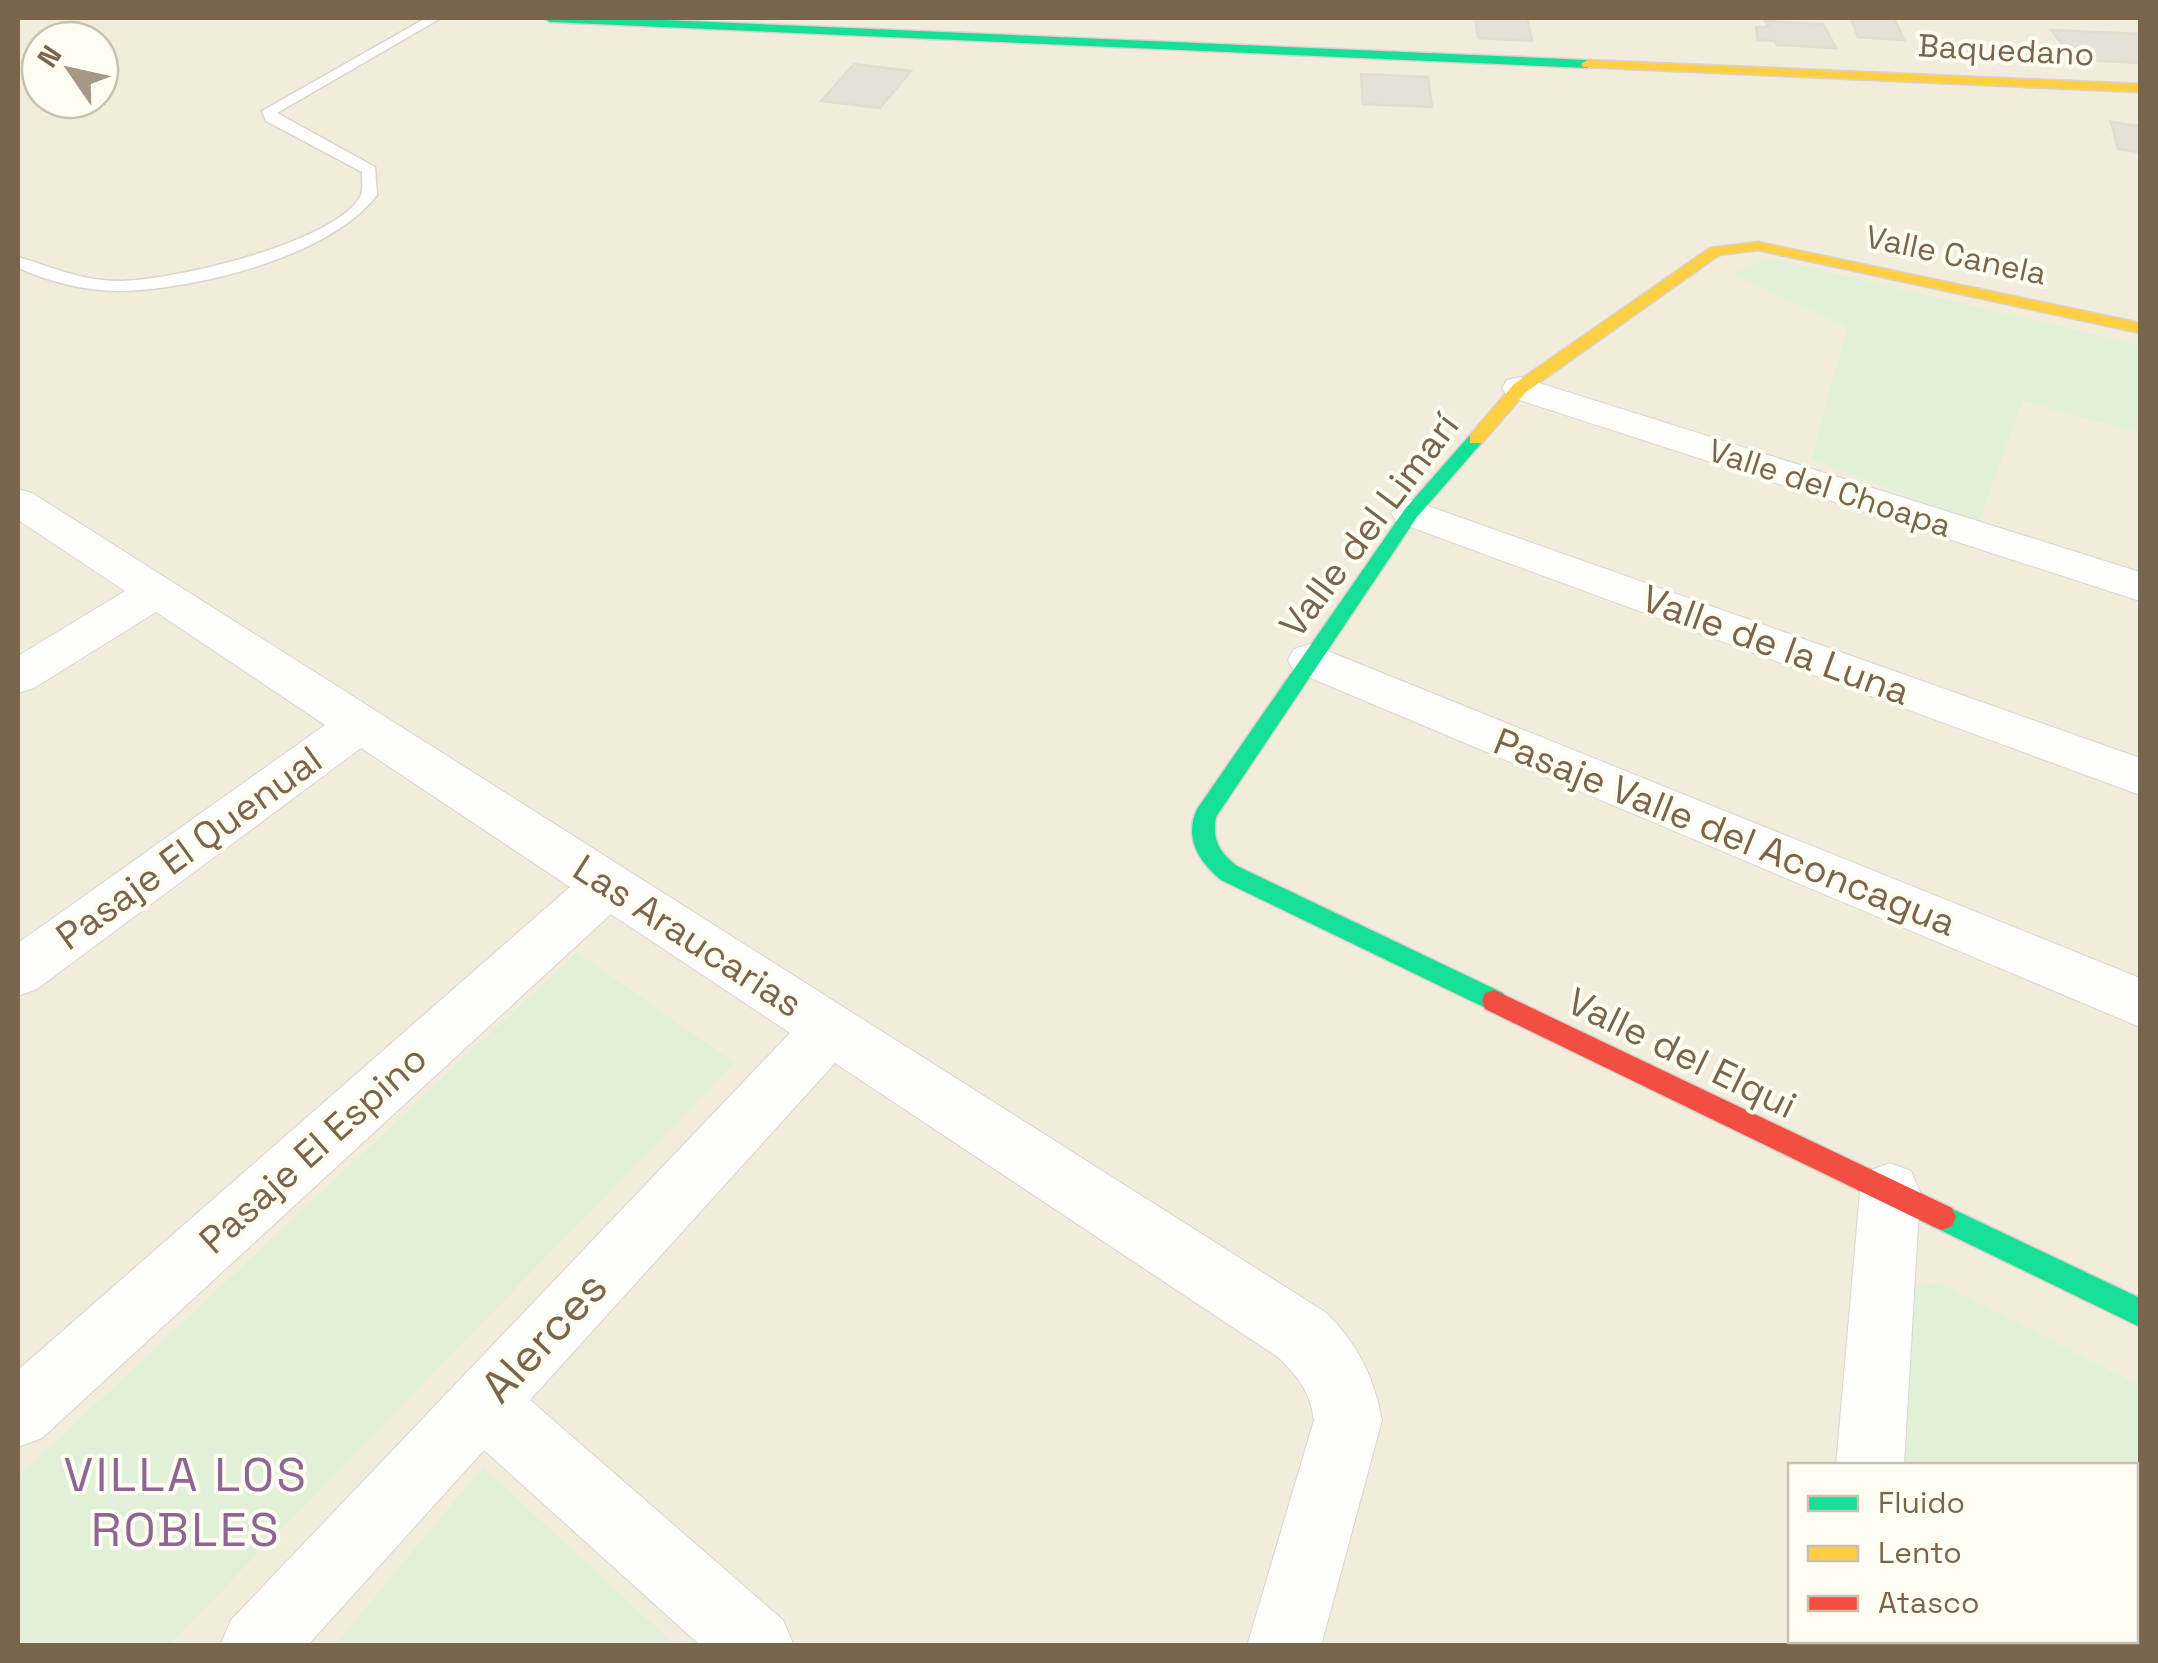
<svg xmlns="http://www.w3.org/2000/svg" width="2158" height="1663" font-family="'Space Grotesk',sans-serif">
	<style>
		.residential { fill: #f2ecdd; fill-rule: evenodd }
		.green { fill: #e2f0da }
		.building { fill: #e6e0d6; stroke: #e2dcd1; stroke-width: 2.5 }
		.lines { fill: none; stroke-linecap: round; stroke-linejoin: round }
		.lane-casing { stroke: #d9d4cd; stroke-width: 3 }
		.street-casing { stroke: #d9d4cd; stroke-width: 2 }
		.fast-casing { stroke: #d8d3ca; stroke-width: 3 }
		.slow-casing { stroke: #d8d3ca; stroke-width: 3 }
		.jam-casing { stroke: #d8d3ca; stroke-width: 3 }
		.lane { fill: #fefefd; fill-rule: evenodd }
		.street { fill: #fefefd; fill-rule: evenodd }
		.fast { fill: #16e098; fill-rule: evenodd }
		.slow { fill: #ffcf43; fill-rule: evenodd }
		.jam { fill: #f24e42; fill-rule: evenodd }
		.labels { text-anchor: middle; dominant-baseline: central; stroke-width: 8; stroke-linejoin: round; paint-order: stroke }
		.far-street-label { font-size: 32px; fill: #79654d; stroke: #fffcf2 }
		.street-label { font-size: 38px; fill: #79654d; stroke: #fffcf2 }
		.near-street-label { font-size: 45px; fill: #79654d; stroke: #fffcf2 }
		.near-neighbourhood-label { font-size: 48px; letter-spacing: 2.5px; fill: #8d6694; stroke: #fffcf2 }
	</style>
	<rect width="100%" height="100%" fill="#f9f7ef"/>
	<!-- residential -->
	<path class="residential" d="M18,18h2122v1627h-2122zM40,40h60v60h-60zM1790,1466h346v174h-346z"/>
	<!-- green -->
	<g class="green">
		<polygon points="1768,258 2140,345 2140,433 2023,401 1978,523 1811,459 1847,327 1732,274"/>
		<polygon points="577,952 735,1063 169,1645 18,1645 18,1477"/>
		<polygon points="1940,1284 2140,1385 2140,1645 1895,1646 1895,1640 2136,1640 2136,1466 1900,1465 1905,1285"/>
		<polygon points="483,1467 675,1645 335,1645"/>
	</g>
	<!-- building -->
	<g class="building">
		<polygon points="1475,18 1527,18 1532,41 1478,38"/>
		<polygon points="1851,18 1894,18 1904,40 1858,37"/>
		<polygon points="1765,21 1823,24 1836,48 1777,45 1775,41 1758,40 1756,27 1769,27"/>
		<polygon points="2051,30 2140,34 2140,63 2075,60"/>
		<polygon points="854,64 911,71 880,108 821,101"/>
		<polygon points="1361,74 1428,77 1432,107 1363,104"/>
		<polygon points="2111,122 2140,126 2140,152 2118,149"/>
	</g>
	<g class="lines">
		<!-- lane casing -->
		<g class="lane-casing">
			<path id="lane" d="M426,18h15l-164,95 98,54 2,28c-48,62 -177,93 -254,96 -35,1 -73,-9 -105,-23v-11c33,10 62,23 98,24 51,1 222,-38 245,-86 2,-6 1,-16 1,-23l-96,-51 -4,-10z"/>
		</g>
		<!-- street casing -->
		<g class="street-casing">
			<g id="street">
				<polygon points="1520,377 2140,572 2140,601 1507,396 1502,388 1507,380"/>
				<path d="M18,489l14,4 1293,819c32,30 49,65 57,108l-61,226h-74l67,-226c-4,-28 -15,-42 -35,-62l-444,-295 -305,337 253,220 11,26h-93l-217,-196 -177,196h-87l11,-26 559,-587 -179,-119 -569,524 -24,9v-77l552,-483 -209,-139 -324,241 -19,7v-53l307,-218 -169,-113 -122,76 -16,5v-37l107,-65 -107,-71z"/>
				<polygon points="1411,500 2140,758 2140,795 1397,522 1391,513 1397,504"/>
				<polygon points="1310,644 2140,978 2140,1027 1294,671 1288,660 1294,649"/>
				<polygon points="1890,1163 1911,1171 1920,1192 1904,1466 1836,1466 1860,1192 1869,1171"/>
				<polygon points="1821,1640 1895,1640 1894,1646 1820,1646"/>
			</g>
		</g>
		<!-- fast casing -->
		<g class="fast-casing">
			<g id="fast">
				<polygon points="544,18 618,18 1587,60 1593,64 1587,68 550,22"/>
				<path d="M1476,434l9,5 -68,78 -201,300c-4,23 3,35 21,49l266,127 3,8 -3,8 -9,3 -273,-132c-23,-19 -37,-43 -24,-71l208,-300 65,-74z"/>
				<polygon points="1942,1204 2140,1298 2140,1327 1932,1226 1928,1217 1932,1208"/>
			</g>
		</g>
		<!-- slow casing -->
		<g class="slow-casing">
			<g id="slow">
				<polygon points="1587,60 2140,84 2140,92 1583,67 1581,64"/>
				<polygon points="1758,242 2140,323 2140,333 1758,250 1719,255 1526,392 1482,443 1470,443 1470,435 1514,384 1710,248"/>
			</g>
		</g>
		<!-- jam casing -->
		<g class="jam-casing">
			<polygon id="jam" points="1494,990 1952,1208 1956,1217 1952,1226 1942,1230 1932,1226 1485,1009 1482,1001 1485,993"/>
		</g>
		<!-- lane -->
		<use href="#lane" class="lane"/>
		<!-- street -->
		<use href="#street" class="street"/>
		<!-- fast -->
		<use href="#fast" class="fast"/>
		<!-- slow -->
		<use href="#slow" class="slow"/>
		<!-- jam -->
		<use href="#jam" class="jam"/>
	</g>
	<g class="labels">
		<!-- far-street labels -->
		<g class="far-street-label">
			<text transform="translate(2006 50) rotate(3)">Baquedano</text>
			<text transform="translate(1956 255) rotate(12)">Valle Canela</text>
			<text transform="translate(1830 488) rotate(18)">Valle del Choapa</text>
		</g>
		<!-- street labels -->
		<g class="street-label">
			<text transform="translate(1369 525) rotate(-53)">Valle del Limarí</text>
			<text transform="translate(1776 645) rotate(20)">Valle de la Luna</text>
			<text transform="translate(1725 832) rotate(22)">Pasaje Valle del Aconcagua</text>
			<text transform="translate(189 848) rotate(-36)">Pasaje El Quenual</text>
			<text transform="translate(688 936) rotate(33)">Las Araucarias</text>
			<text transform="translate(1682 1053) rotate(26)">Valle del Elqui</text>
			<text transform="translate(313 1149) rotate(-42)">Pasaje El Espino</text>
		</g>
		<!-- near-street labels -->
		<g class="near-street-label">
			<text transform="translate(544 1337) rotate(-47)">Alerces</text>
		</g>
		<!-- near-neighbourhood labels -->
		<g class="near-neighbourhood-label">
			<text x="186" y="1474">VILLA LOS<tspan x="186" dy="55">ROBLES</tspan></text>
		</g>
	</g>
	<!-- border -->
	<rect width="2158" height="1663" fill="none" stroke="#79654d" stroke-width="40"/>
	<!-- legend -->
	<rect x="1788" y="1463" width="350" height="180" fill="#fffcf2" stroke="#c9c0b0" stroke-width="2.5"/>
	<rect x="1808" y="1496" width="50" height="15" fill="#16e098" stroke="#c9c0b0" stroke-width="2.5"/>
	<text x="1878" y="1513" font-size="30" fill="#79654d">Fluido</text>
	<rect x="1808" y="1546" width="50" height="15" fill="#ffcf43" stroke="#c9c0b0" stroke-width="2.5"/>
	<text x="1878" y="1563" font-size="30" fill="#79654d">Lento</text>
	<rect x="1808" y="1596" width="50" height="15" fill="#f24e42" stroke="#c9c0b0" stroke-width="2.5"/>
	<text x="1878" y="1613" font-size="30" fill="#79654d">Atasco</text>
	<!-- north arrow -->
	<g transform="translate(70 70) rotate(304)"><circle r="48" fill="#fffcf2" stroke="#c9c0b0" stroke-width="2.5"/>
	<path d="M0-8L18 38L0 25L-18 38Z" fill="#a69886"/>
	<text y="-15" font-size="28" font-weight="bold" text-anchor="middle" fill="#79654d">N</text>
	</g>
</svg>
